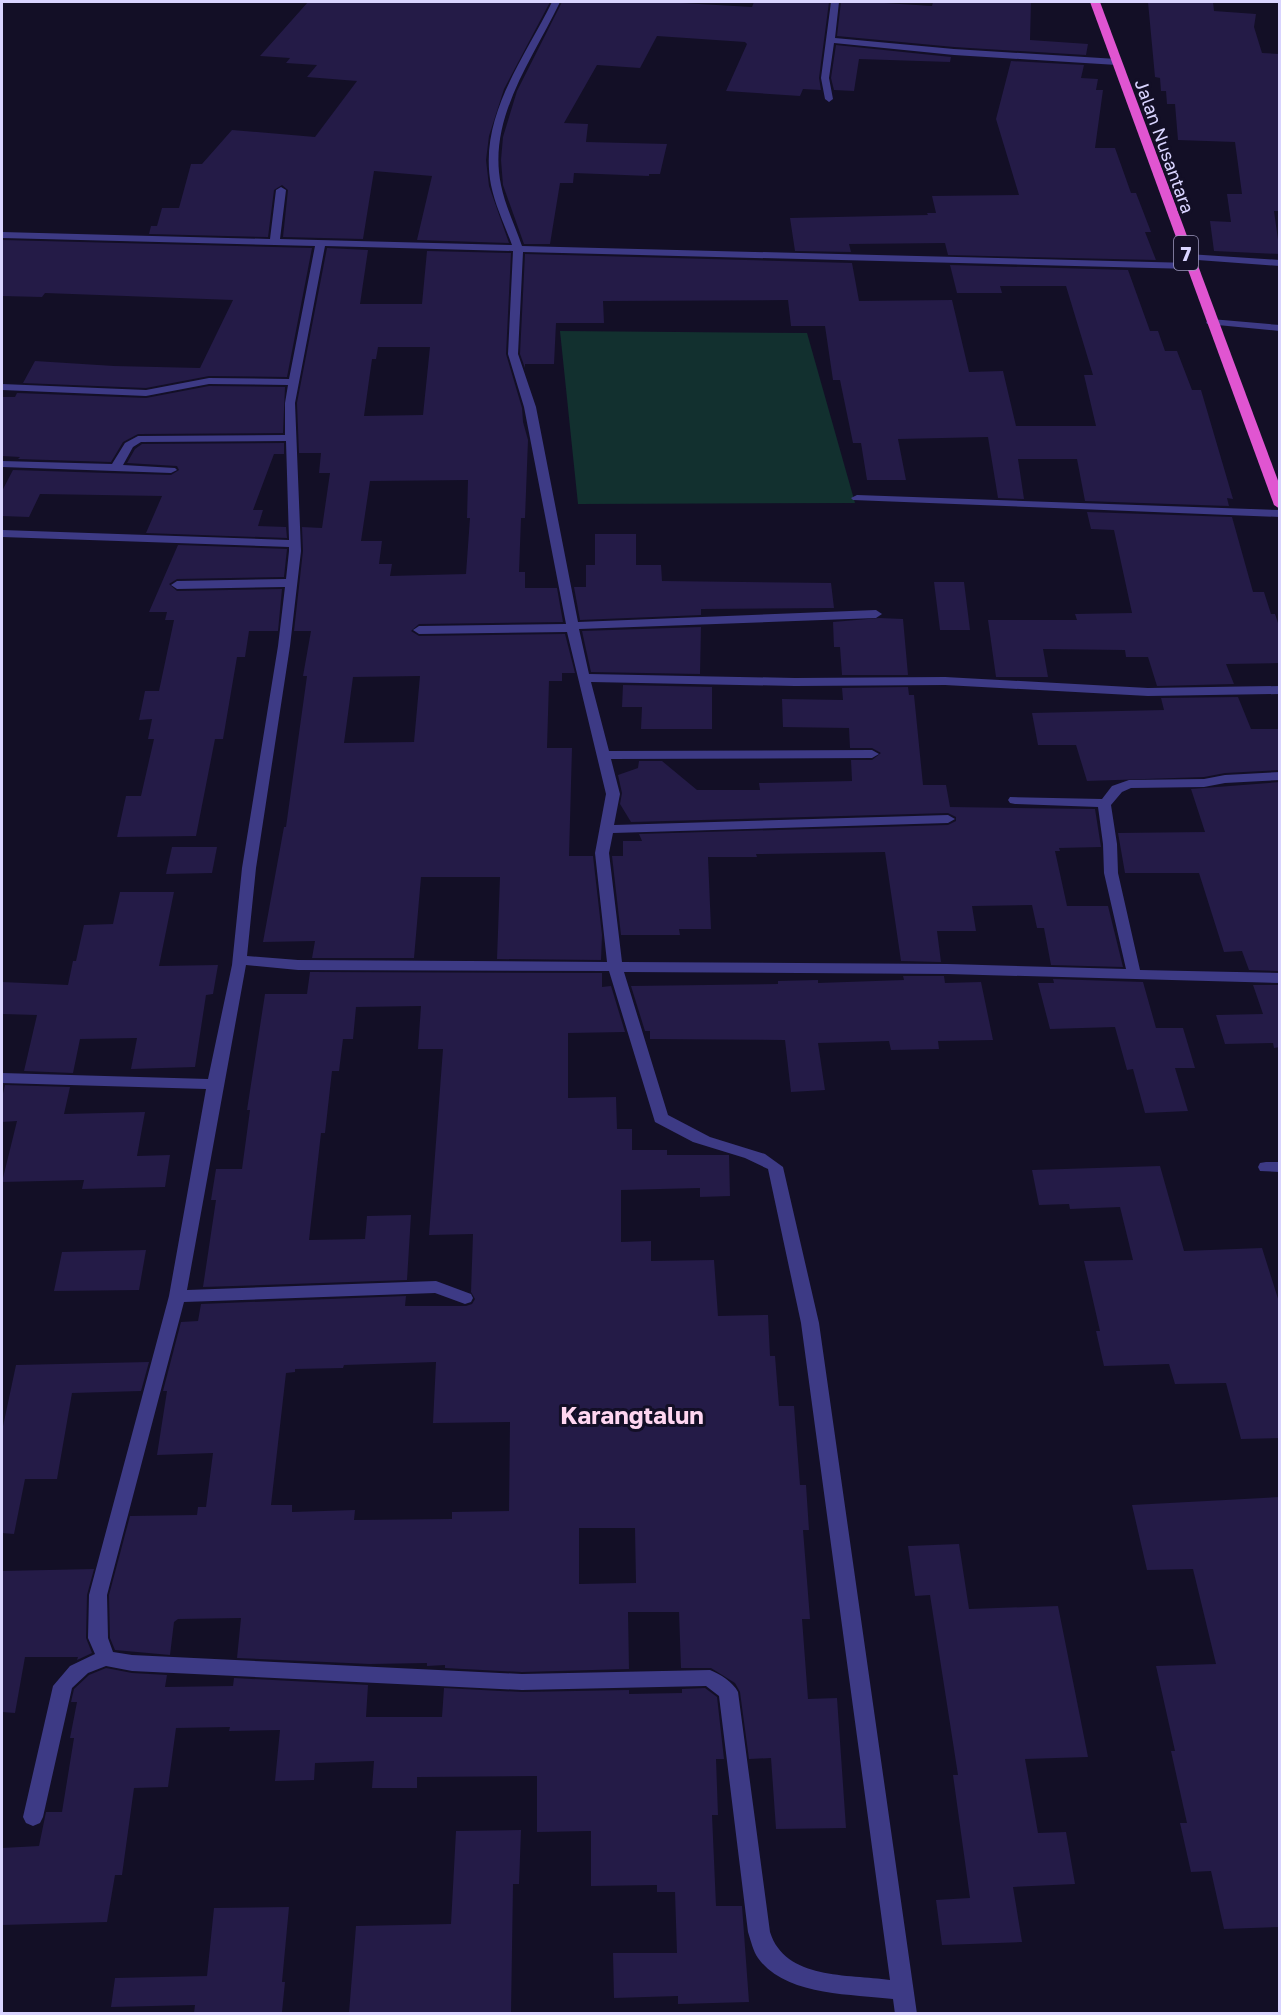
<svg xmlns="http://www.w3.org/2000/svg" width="1281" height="2015" font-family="'Golos Text',sans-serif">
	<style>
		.green { fill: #12302f }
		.building { fill: #241b47; fill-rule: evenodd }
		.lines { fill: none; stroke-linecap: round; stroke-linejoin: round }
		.minor { fill: #3d3a85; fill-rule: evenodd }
		.trunk { fill: #e055d1; fill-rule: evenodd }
		.labels { text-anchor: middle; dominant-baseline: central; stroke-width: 6; stroke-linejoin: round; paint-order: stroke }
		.far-street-label { font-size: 18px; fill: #d9d4ff; stroke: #130f26 }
		.shield { fill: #130f26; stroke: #9e99be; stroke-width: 1.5 }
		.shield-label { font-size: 20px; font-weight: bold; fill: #d9d4ff }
		.quarter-label { font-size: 24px; font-weight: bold; fill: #ffd6f0; stroke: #130f26 }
	</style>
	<rect width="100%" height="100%" fill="#130f26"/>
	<!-- green -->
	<polygon class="green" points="560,331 807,333 855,503 578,504"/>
	<!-- building -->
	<g class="building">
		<polygon points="308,2 550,2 504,89 489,136 486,160 489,186 509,243 417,240 432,176 374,171 363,239 283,237 288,190 282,185 274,190 268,237 149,234 151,226 157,226 162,208 179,208 191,164 202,164 232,130 315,137 357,81 307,77 317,65 286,63 290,58 260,56"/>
		<polygon points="562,2 664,2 752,7 754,2 829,2 819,78 821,90 803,89 800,96 726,91 747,44 745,42 657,36 640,68 597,65 564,123 588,124 586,142 667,144 660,174 649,174 649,176 574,173 573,183 560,183 550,244 524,244 503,185 501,160 503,137 517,91"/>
		<polygon points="841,2 869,2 932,6 933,2 1031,2 1030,40 1088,44 1086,55 954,47 837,36"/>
		<polygon points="1148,2 1213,2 1214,11 1256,14 1254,27 1262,53 1280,54 1280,211 1274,211 1280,254 1214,251 1210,221 1231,222 1227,194 1242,194 1235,142 1178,140 1175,104 1167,104 1166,91 1161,91 1160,78 1155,77"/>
		<polygon points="836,45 951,57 950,62 859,59 854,91 834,90 831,78"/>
		<polygon points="1011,61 1084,65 1081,78 1098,79 1096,90 1103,90 1095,148 1115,148 1131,193 1136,193 1151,232 1145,232 1156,260 948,255 945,243 849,244 851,252 795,251 790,218 928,215 927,213 936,213 932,196 1019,195 996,119"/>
		<polygon points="2,240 312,248 287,377 209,376 146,388 23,383 35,361 114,366 200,368 233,300 45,293 42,297 2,296"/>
		<path d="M327,248l41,2 -8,54h62l5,-53 84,2 -5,101 16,54 1,14 5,18 -3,78h-4l-2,54h6v16h32l6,34 -144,2 -8,7 8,5 146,-2 10,39h-13v8h-13l-2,67h25l-3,108h24l9,79 -1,25 -104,-1 3,-82h-79l-7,81h-102l3,-17 -52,1 21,-115h2l21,-151h-4l8,-45h-17l9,-80 -1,-24 20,1 8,-55h-11l2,-20h-22l-2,-50zM378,347h52l-7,68 -59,1 8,-57h4zM468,480l-1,38h3l-4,56 -76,2 2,-12h-13l3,-23h-21l9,-60zM420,676l-6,66 -70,1 9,-66z"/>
		<polygon points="525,254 852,263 859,301 952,300 969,372 1003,371 1016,426 1096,426 1084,375 1093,375 1066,286 1000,286 1002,293 957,293 950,265 1128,270 1150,331 1158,331 1165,351 1177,351 1192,390 1201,390 1233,499 1227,498 1229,506 1085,501 1077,459 1018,459 1024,499 998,498 988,437 898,439 906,480 867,480 861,443 853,443 840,380 833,380 825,326 791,326 788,300 603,301 604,323 556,323 554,364 525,364 525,368 520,354"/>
		<polygon points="209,386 285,387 283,433 138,434 123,442 111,462 18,459 20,457 2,456 2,397 15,397 17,393 146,398"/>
		<polygon points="284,443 284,454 274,454 253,510 263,510 258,526 286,527 287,538 146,533 162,496 40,494 29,517 2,516 2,491 13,470 171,475 179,470 177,466 127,463 135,449 142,444"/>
		<polygon points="1087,512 1232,517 1253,592 1264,592 1271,614 1275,614 1280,629 1280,663 1226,664 1234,684 1157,686 1148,657 1126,657 1125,650 1043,649 1048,677 996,677 988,620 1077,620 1075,614 1132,613 1114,530 1091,529"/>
		<polygon points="595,534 636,534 636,565 661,565 662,581 831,583 834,608 701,609 701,615 580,620 574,587 586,587 586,565 595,565"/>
		<polygon points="178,545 287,549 284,577 177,579 169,584 177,591 282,589 278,631 249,631 245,657 237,657 223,739 215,739 196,836 117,837 126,796 141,796 154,739 148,739 152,719 139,720 145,691 159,691 174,620 165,620 167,612 149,612"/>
		<polygon points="934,582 964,582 970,630 940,630"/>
		<polygon points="879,618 903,619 908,675 842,675 840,647 834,647 833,622"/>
		<polygon points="701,627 700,674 591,672 582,631"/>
		<polygon points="623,685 712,687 712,729 641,729 642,707 622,707"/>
		<polygon points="908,687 909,695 914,695 923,785 946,785 950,807 1095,809 1101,847 1059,848 1060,851 1055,851 1067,906 1108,906 1123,967 1051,965 1044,928 1037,928 1032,905 972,906 976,931 937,931 941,962 901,961 885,852 756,854 757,857 708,857 711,929 679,929 680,935 621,935 612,856 623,856 623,841 642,841 639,834 948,825 956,821 956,817 948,813 631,822 620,804 622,793 618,775 638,768 639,761 662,761 697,790 760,790 759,783 852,781 851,760 872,760 881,753 872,748 850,748 849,728 783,727 782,699 843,700 842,688"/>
		<polygon points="1238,697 1251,729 1280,729 1280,770 1225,773 1204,777 1087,781 1076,745 1038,745 1032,713 1164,710 1161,698"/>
		<polygon points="1280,782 1280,971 1249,970 1242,951 1224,952 1199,873 1125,873 1118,833 1205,832 1191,789"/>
		<polygon points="172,847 217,847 212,873 166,874"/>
		<polygon points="120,892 174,892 159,966 218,965 213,994 206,995 195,1067 131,1069 137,1038 80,1039 73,1073 24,1071 37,1015 2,1014 2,982 68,985 73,961 76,961 84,925 113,924"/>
		<path d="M310,972l292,1v14l9,-1 14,46 -57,1v65l48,-1 1,32h15v21h35v5h62l1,41 -30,1v-9l-79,2v52l30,-1v20l63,-1 4,56 50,-1 2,41h5l4,50h15l6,79h6l3,45h-6l7,89h-8l6,80 29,-1 9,130 -70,1 -5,-71 -22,1 -9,-67 -5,-9 -24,-15h-30l-2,-56h-51l1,57 -107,3 -77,-4v-3l-18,1v-3l-57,1 -133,-6 4,-40 -63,1 -4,3 -4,33 -55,-5 -5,-12 -1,-43 21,-79 67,-1 1,-8h8l7,-54 -56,2 10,-64h-4l18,-69 17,-1 3,-17 205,-8 -1,10h61l6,-2 3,-5 -4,-7 2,-58 -44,1 14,-186h-25l3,-43 -65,1 -3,32h-10l-4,32h-7l-7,62h-4l-12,107 56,-1 2,-23 44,-1 -4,65 -204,7 13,-87h-5l5,-31h26l8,-59h-3l18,-116h42zM436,1362l-3,61 77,-1 -1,89 -57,1v7l-98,1 1,-10 -63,2v-7h-21l15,-132 9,-1v-3l48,-1 1,-3zM579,1528h56l1,55 -57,1z"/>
		<polygon points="903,976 944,976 945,983 981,982 993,1040 938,1041 939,1049 891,1050 889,1041 818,1043 825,1090 791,1092 785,1040 650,1039 650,1031 645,1031 631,986 778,984 778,981 818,980 818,983 904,980"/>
		<polygon points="1053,979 1143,982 1156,1028 1183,1028 1195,1068 1175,1068 1188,1111 1145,1113 1133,1069 1127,1070 1115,1027 1050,1029 1038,983 1054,983"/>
		<polygon points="1253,985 1280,985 1280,1047 1274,1048 1273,1043 1225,1044 1216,1015 1263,1014"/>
		<polygon points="5,1085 70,1087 64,1114 145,1112 137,1156 170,1155 165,1187 82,1189 84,1180 2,1182 17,1121 2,1122 2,1098"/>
		<polygon points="1160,1166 1184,1251 1262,1248 1280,1305 1280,1438 1241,1439 1226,1383 1175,1384 1169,1364 1104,1366 1096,1331 1100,1331 1084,1261 1133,1260 1120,1207 1070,1209 1069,1204 1039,1205 1032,1170"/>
		<polygon points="146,1250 139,1290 54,1291 62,1252"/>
		<polygon points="149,1362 141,1391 72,1393 57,1479 25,1479 14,1534 2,1533 2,1431 16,1365"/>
		<polygon points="1280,1497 1280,1927 1224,1929 1211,1871 1191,1872 1180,1823 1187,1823 1171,1751 1175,1751 1156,1666 1216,1664 1193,1569 1147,1570 1132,1505"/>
		<polygon points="959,1544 969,1609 1058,1606 1088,1757 1025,1759 1038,1833 1066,1832 1075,1884 1013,1887 1022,1942 942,1945 936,1900 970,1898 953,1775 958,1775 930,1595 915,1596 908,1546"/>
		<polygon points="94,1569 87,1595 86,1638 92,1653 77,1660 78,1657 25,1657 15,1713 2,1712 2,1571"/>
		<polygon points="106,1668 132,1673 167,1675 165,1687 233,1686 234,1678 368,1685 366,1717 442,1717 444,1688 522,1692 629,1690 629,1694 682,1693 682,1689 705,1688 717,1697 724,1759 716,1759 718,1815 712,1815 716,1906 742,1906 749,2002 678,2004 678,1996 614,1998 613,1953 677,1953 675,1892 657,1892 657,1885 591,1886 591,1831 537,1832 537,1776 417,1777 417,1788 372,1788 374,1761 315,1763 314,1780 275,1781 280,1730 229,1731 230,1727 176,1728 168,1787 134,1788 122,1875 115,1875 107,1922 2,1925 2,1848 39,1846 46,1812 62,1812 74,1738 70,1738 77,1702 71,1702 74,1689 89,1675"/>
		<polygon points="521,1830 519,1884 513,1884 511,2013 349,2013 356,1926 451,1924 456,1831"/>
		<polygon points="289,1907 282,1982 285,1982 282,2012 194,2013 195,2005 111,2007 115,1978 207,1976 214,1908"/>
	</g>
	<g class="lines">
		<!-- minor -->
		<g class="minor">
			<path d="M552,2h8c-27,57 -73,116 -59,183 4,20 14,41 21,61l669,17 5,3 -5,3 -668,-17 -5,102 18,53 42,215 298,-12 6,4 -6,4 -297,11 10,45 206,4 150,-1 203,11 132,-2v8l-132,2 -203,-11 -150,1 -204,-4 18,69 263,-1 7,4 -7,4 -261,1 9,35 -6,31 334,-10 7,4 -7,4 -335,10 -4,20 13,109 325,2 179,5 -22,-96 -1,-29 -5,-37 -83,-3 -5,-1 -2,-3 2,-3 92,2 10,-13 17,-6 75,-1 21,-4 55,-3v8l-55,3 -21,4 -73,1 -9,4 -11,13 6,39 1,29 22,97 140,3v10l-333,-9 -323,-2 44,143 42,22 55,17 18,13 36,156 98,691h-22l-2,-15c-42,-5 -108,-3 -135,-41 -5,-7 -7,-17 -10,-26l-29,-236 -13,-10 -184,4 -390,-19 -26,-5 -18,7 -16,15 -29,129 -3,6 -7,3 -7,-3 -3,-6 30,-131 17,-20 25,-12 -7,-16 1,-43 80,-299 37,-207 -204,-6v-10l206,6 24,-114 10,-97 36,-222 7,-59 -108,2 -6,-4 6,-4 109,-2 3,-28v-4l-287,-10v-7l287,10 -3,-99 -145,1 -8,5 -10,18 52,3 2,2 -6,3 -169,-6v-6l110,3 13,-21 13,-7 147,-1v-32l3,-18 -79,-1 -63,12 -144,-6v-6l144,6 63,-12 80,1 26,-133 -313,-8v-6l268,7 6,-49 5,-3 5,3 -6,49 232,6c-7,-19 -17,-40 -21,-60 -13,-68 33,-126 61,-183zM325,246l188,5 -5,103 16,53 42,217 -147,2 -6,4 6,4 148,-2 39,162 -11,59 12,109 -309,-2 -51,-4 9,-88 34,-222 11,-95 -6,-148zM246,965l52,5 311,1 46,151 38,20 52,16 23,11 33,154 89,657c-42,-6 -105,0 -120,-48l-32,-240c-5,-10 -18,-18 -28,-22l-188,4 -390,-19 -19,-3 -5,-14 -1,-43 77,-293 251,-9 30,11 6,-2 2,-4 -2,-4 -35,-13 -249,9z"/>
			<polygon points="831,2 839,2 835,38 954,49 1117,59 1121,62 1117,65 954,55 834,43 829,78 833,99 829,102 825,99 821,78"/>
			<polygon points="1188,254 1280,260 1280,266 1184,259 1183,257"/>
			<polygon points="1211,319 1280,325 1280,331 1207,324 1206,322"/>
			<polygon points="857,495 1280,510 1280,517 853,500 851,498"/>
			<polygon points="1266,1162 1280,1162 1280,1172 1260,1171 1258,1167 1260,1163"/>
		</g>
		<!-- trunk -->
		<polygon class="trunk" points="1090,2 1100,2 1280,486 1280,509 1274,505"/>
	</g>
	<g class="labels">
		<!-- far-street labels -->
		<g class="far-street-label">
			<text transform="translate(1165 146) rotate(70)">Jalan Nusantara</text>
		</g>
		<!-- shield labels -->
		<rect class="shield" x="1174" y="236" width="24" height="34" rx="4.5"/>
		<g class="shield-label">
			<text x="1186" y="253">7</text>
		</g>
		<!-- quarter labels -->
		<g class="quarter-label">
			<text x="632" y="1414">Karangtalun</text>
		</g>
	</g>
	<!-- border -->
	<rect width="1281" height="2015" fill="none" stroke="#d9d4ff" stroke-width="6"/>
</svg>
